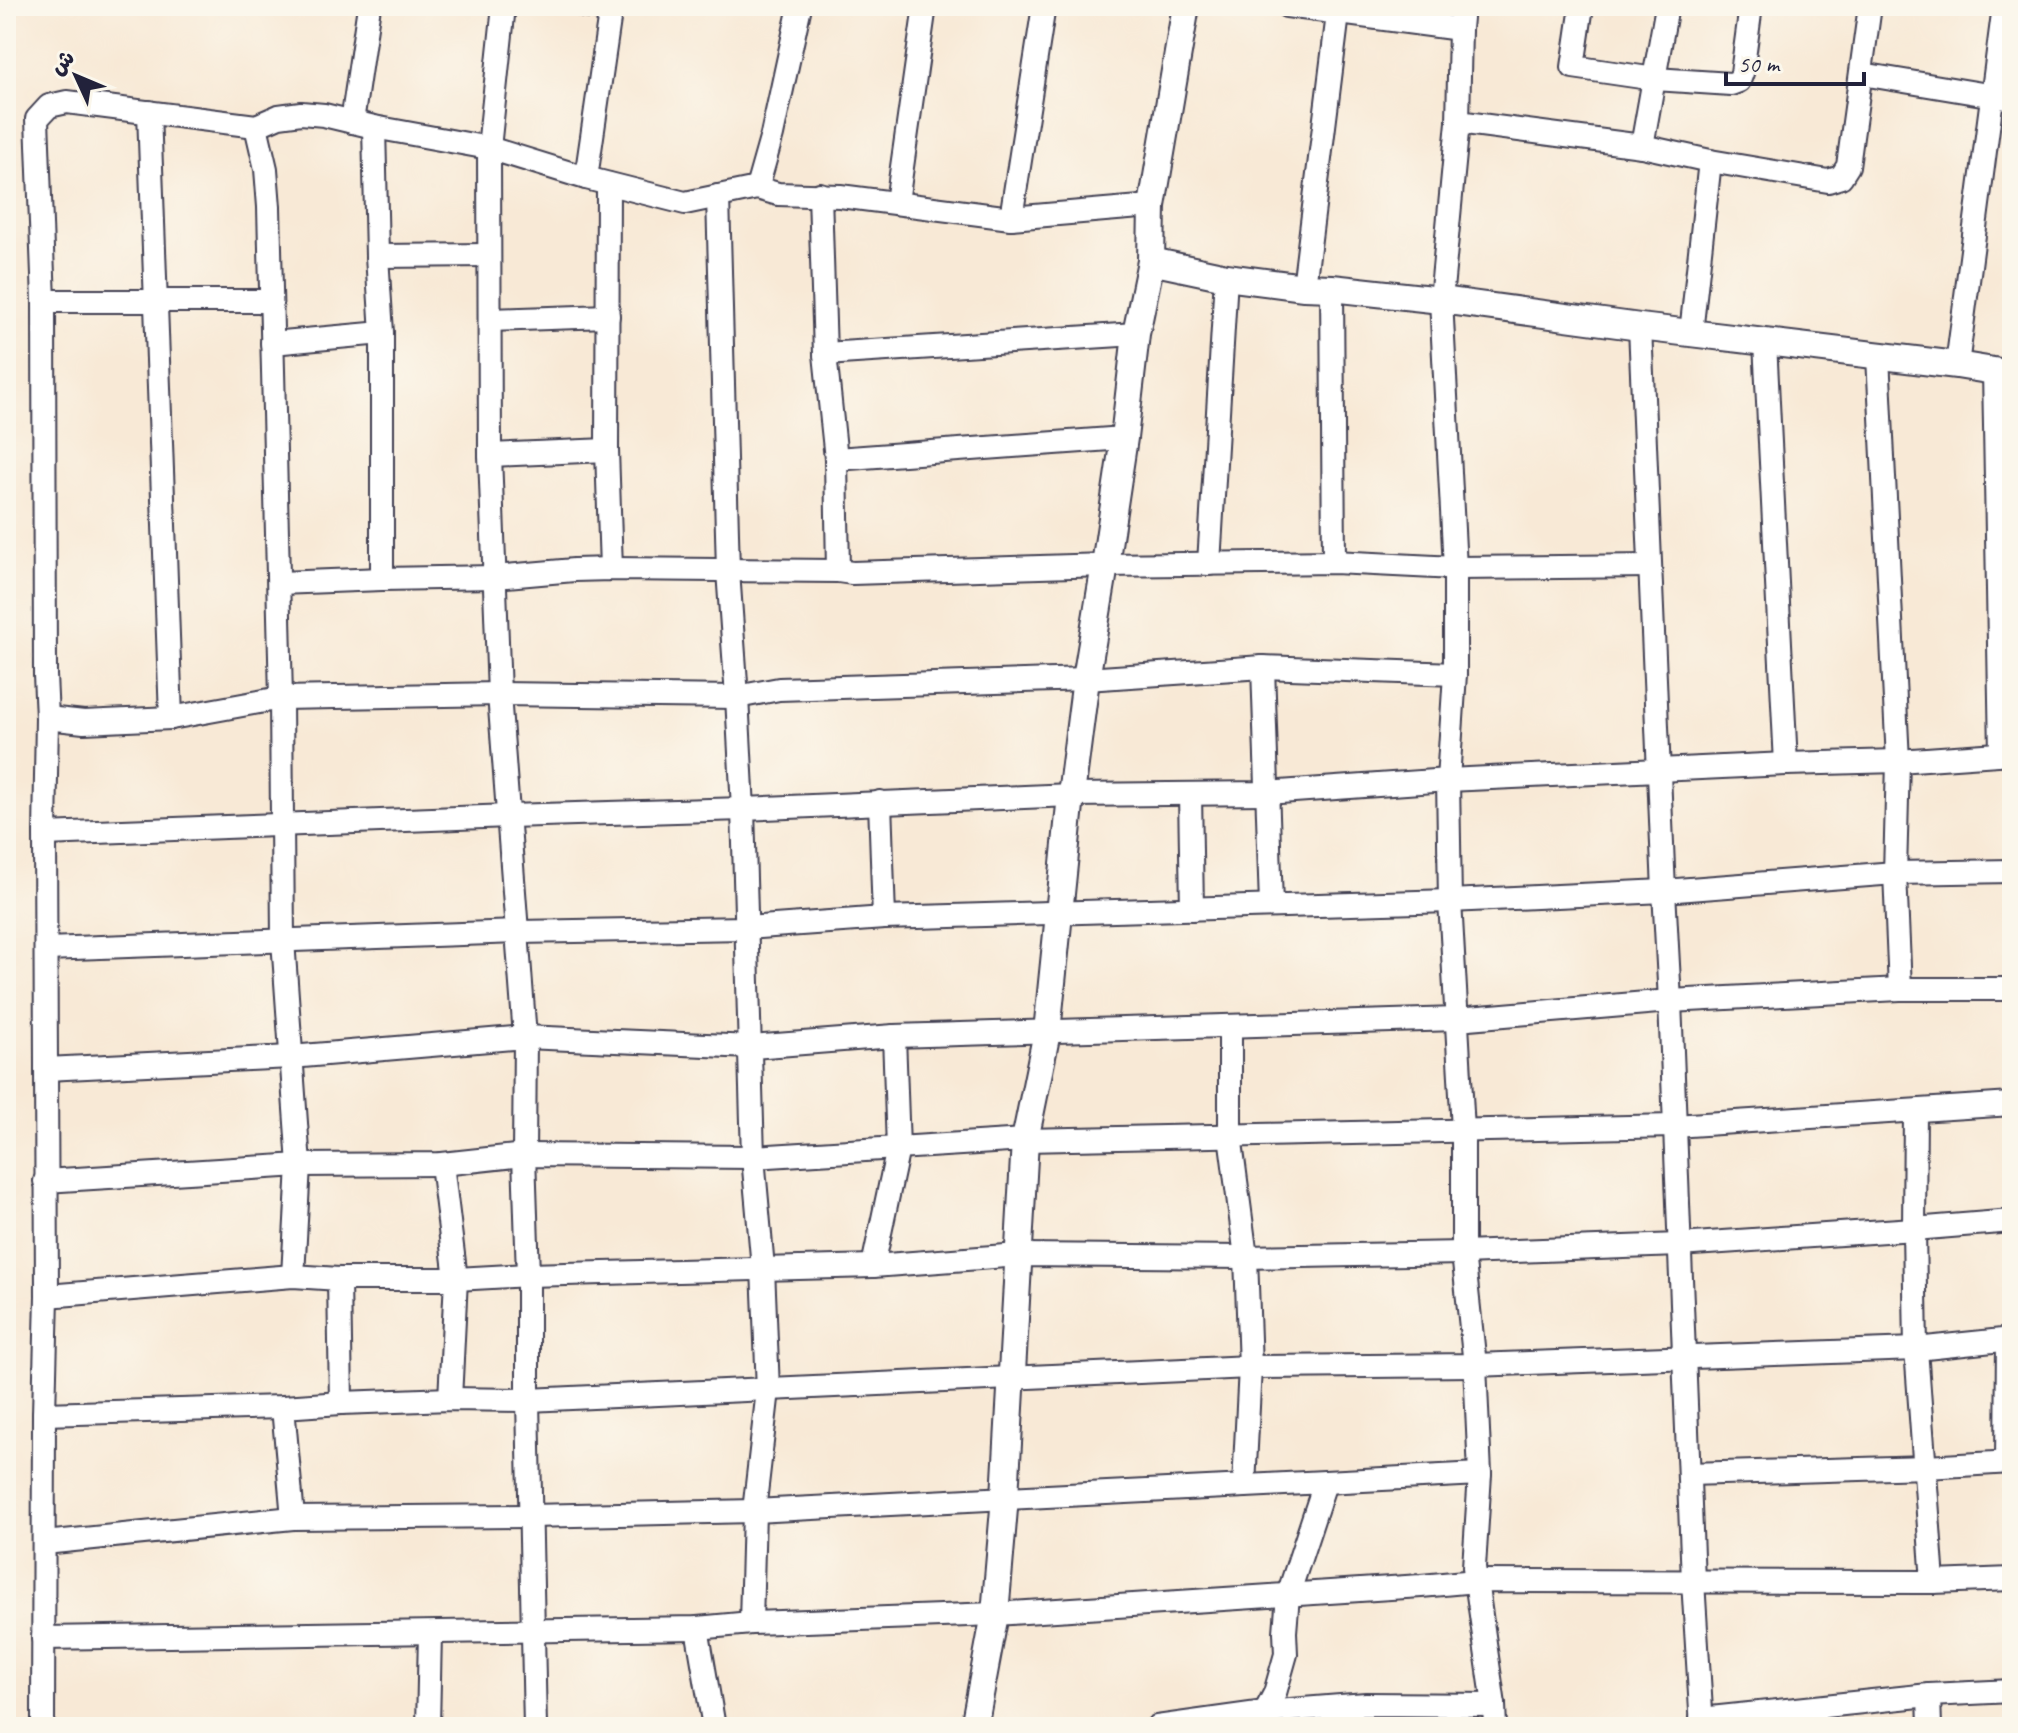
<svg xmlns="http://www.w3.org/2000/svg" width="2018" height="1733" font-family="Caveat,'Playpen Sans Arabic',sans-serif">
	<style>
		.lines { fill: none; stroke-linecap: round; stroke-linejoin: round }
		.minor-casing { stroke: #424052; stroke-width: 26 }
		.tertiary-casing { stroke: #424052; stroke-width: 30 }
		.minor { stroke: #fff; stroke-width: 22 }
		.tertiary { stroke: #fff; stroke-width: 26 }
	</style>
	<rect width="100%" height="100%" fill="#fbf7ec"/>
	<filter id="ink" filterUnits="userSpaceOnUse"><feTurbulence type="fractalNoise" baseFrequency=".0125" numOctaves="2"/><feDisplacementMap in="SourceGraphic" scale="16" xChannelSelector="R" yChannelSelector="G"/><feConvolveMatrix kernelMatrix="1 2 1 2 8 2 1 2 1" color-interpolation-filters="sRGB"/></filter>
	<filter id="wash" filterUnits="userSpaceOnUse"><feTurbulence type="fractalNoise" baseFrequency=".006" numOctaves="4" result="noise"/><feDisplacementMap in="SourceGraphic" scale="32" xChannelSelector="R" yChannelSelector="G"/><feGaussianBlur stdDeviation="1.8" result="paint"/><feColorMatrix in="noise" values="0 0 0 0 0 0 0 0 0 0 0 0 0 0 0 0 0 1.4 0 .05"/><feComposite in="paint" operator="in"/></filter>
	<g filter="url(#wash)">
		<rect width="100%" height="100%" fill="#f8e9d6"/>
	</g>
	<g filter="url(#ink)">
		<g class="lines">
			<!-- minor casing -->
			<g class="minor-casing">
				<g id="minor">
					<polyline points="504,6 489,148 490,455 499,694 525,1037 524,1155 528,1275 528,1400 535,1727"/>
					<polyline points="584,6 611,9"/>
					<polyline points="1287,6 1460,29"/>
					<polyline points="1462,6 1460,29 1458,122 1441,300 1455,568 1455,674 1448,780 1450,901 1463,1130 1463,1253 1475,1365 1480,1474 1474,1567 1494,1705 1495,1727"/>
					<polyline points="1582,6 1573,67 1655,79 1731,84 1739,81 1742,73 1751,6"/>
					<polyline points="1862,74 2012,99"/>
					<polyline points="149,112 171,718"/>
					<polyline points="352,122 369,6"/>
					<polyline points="1458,122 1642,146 1710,161 1828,181 1841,177 1848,166 1870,6"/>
					<polyline points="256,126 266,169 269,207 281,698 283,940 299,1165 293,1276"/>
					<polyline points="374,127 377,256 382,333 382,579"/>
					<polyline points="1642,146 1667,6"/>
					<polyline points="586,178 611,6"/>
					<polyline points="608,184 607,450 611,569"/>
					<polyline points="757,188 772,135 800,6"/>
					<polyline points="820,194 825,354 836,459 838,571"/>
					<polyline points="718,196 728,571 737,697 743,809 753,1157 763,1268 768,1390 754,1511 751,1623"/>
					<polyline points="897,202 925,6"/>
					<polyline points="1011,218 1044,6"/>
					<polyline points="377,256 489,255"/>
					<polyline points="1304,287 1339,6"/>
					<polyline points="1332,288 1334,562"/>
					<polyline points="44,301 271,301"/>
					<polyline points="490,320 608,316"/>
					<polyline points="1640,327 1664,891 1670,1001 1693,1581 1702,1727"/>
					<polyline points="1691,333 1710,161"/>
					<polyline points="1765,342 1786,764"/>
					<polyline points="272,343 382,333"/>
					<polyline points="825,354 1136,334"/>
					<polyline points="1878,356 1898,761 1895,873 1900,989"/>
					<polyline points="1957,365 2004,6"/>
					<polyline points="1994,371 2001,753"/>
					<polyline points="490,455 607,450"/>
					<polyline points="836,459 1124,438"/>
					<polyline points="1209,564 1226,277"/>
					<polyline points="279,583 382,579 495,577 574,570 611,569 838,571 852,573 1105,565 1334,562 1455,568 1650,566"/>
					<polyline points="1263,667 1271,905"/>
					<polyline points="47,718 84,722 171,718 281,698 499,694 737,697 779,689 1086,679 1263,667 1455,674"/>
					<polyline points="1190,794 1192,909"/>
					<polyline points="880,802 884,918"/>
					<polyline points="45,834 509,816 743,809 1071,795 1266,793 1448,780 1786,764 1898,761 2012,753"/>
					<polyline points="46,949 518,932 746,928 884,918 1450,901 1664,891 1895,873 2012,871"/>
					<polyline points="1230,1027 1230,1135 1246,1257 1250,1367 1244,1486"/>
					<polyline points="46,1069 291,1057 525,1037 751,1047 894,1036 1457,1019 1670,1001 1900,989 2012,989"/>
					<polyline points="1915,1111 1914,1229 1916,1349 1933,1582"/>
					<polyline points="442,1164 456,1279 450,1399"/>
					<polyline points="45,1181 299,1165 442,1164 524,1155 753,1157 1025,1140 1674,1126 2012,1104"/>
					<polyline points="873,1266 898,1148 894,1036"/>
					<polyline points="339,1279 341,1403"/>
					<polyline points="47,1296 293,1276 339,1279 456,1279 528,1275 873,1266 1019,1255 1246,1257 1463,1253 1679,1245 1914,1229 2012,1221"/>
					<polyline points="283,1407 293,1518"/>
					<polyline points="44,1414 283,1407 341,1403 450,1399 528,1400 1250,1367 1475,1365 1916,1349 2012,1339"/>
					<polyline points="2007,1462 2008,1339"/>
					<polyline points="1689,1474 1926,1467 2012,1462"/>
					<polyline points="44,1543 293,1518 530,1516 754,1511 1480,1474"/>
					<polyline points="697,1628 714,1727"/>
					<polyline points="43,1638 697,1628 751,1623 995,1614 1421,1586 1476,1581 1933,1582 2012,1579"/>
					<polyline points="1929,1695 1930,1727"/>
					<polyline points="1701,1719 1929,1695 2012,1691"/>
					<polyline points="1266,1724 1265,1712 1275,1693 1286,1654 1285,1632 1288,1595 1325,1483"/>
					<polyline points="43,1727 44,1414 47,1296 45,834 47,718 45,675 44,301 37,119 49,106 67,102 256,126 279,116 301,113 324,115 374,127 489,148 586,178 685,203 757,188 778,194 840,196 1011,218 1152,206"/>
					<polyline points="428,1727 430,1633"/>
					<polyline points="1157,1727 1265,1712 1366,1704 1494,1705"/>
				</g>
			</g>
			<!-- tertiary casing -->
			<g class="tertiary-casing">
				<g id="tertiary">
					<polyline points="1151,261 1226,277 1304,287 1332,288 1441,300 1640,327 1957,365 2012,374"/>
					<polyline points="974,1727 995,1614 1005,1497 1025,1140 1047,1032 1071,795 1086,679 1105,565 1124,438 1136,334 1151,261 1152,206 1186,6"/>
				</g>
			</g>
			<!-- minor -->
			<use href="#minor" class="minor"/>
			<!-- tertiary -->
			<use href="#tertiary" class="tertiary"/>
		</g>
	</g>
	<!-- margin -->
	<rect width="2018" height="1733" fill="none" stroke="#fbf7ec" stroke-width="32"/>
	<!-- north arrow -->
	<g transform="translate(76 76) rotate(314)" stroke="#fbf7ec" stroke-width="6" paint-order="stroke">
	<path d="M0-6L14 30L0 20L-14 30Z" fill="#22223b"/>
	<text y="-12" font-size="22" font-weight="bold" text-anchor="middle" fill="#22223b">ش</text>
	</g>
	<!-- scale -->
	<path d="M1726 72v12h138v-12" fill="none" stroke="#22223b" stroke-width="4"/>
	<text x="1738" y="72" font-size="24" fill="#22223b" stroke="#fbf7ec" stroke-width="6" paint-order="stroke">50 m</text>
</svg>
